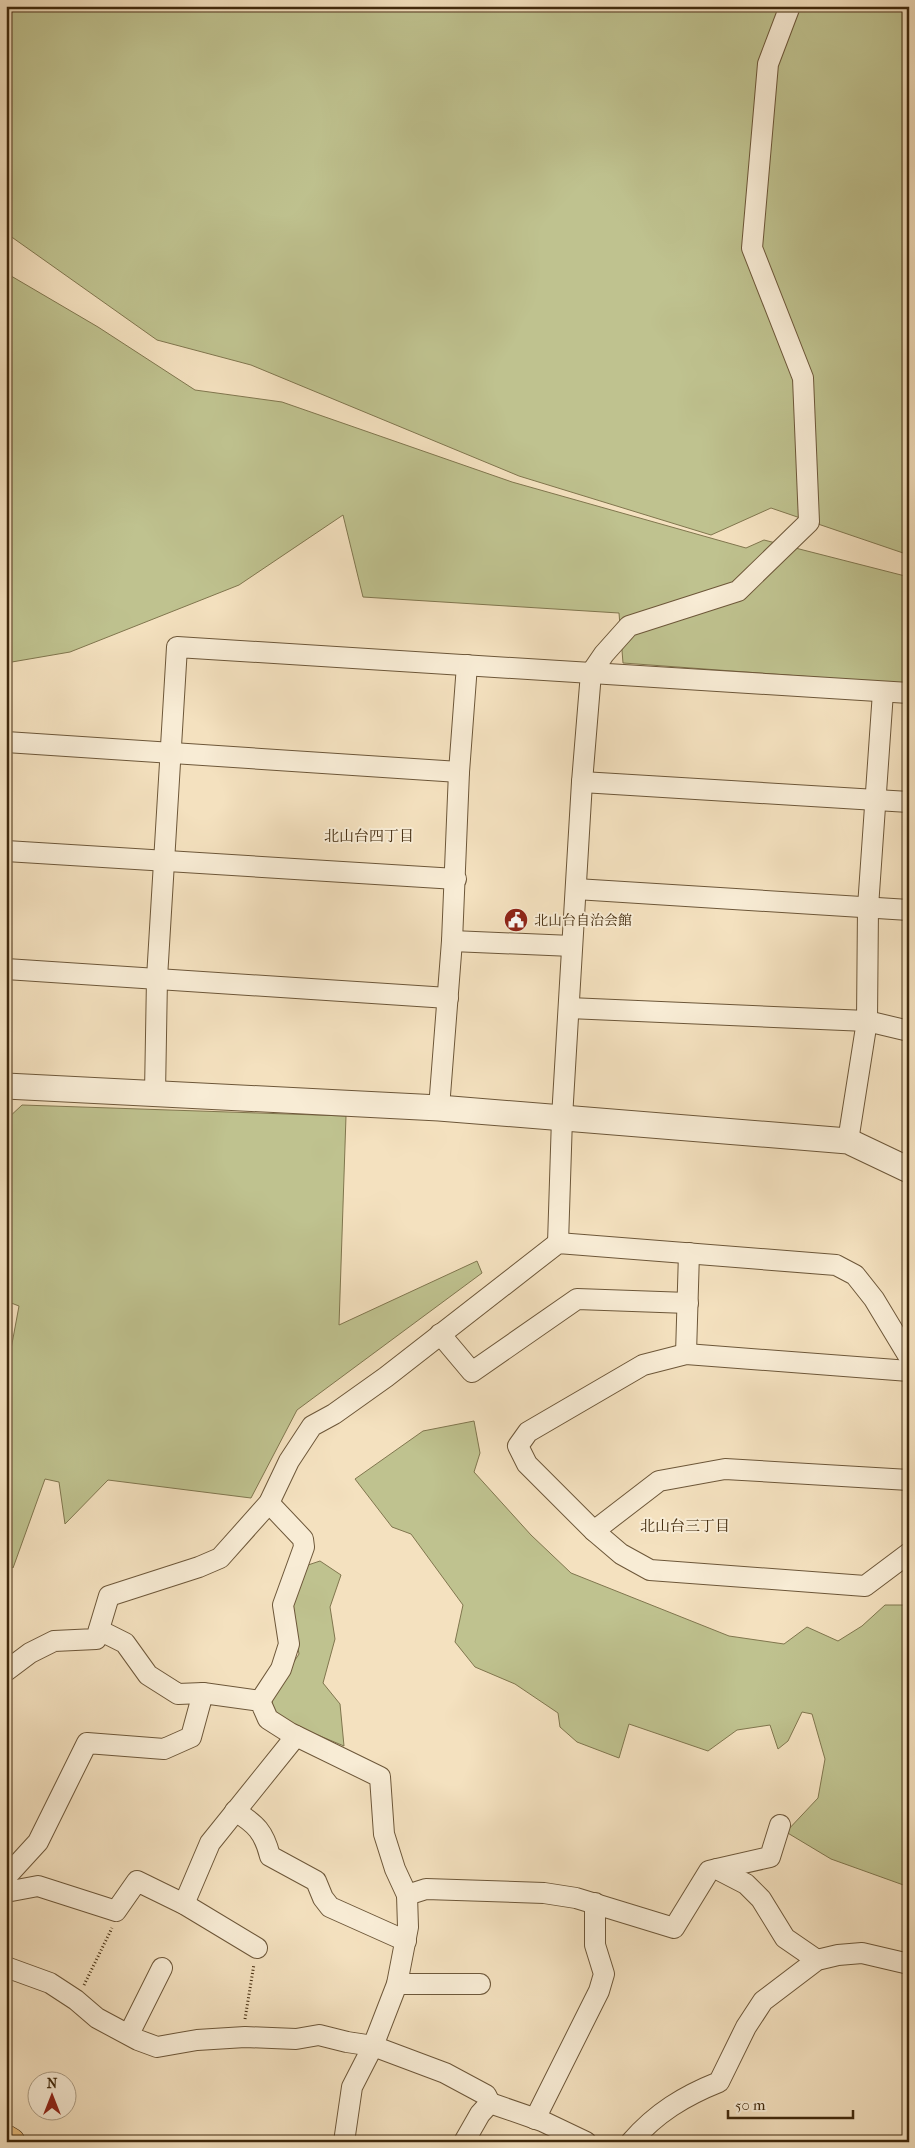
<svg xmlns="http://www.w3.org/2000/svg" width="915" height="2148" font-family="'IM FELL French Canon','Noto Serif JP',serif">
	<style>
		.green { fill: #bfc28f; stroke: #80764e }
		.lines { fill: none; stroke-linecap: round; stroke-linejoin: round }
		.minor-casing { stroke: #6d5739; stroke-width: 22 }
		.tertiary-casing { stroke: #6d5739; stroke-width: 27 }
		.primary-casing { stroke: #40290c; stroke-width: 29 }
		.path { stroke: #40290c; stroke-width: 3; stroke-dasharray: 1 2.5; stroke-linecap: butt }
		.minor { stroke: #f8ecd5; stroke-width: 20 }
		.tertiary { stroke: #f8ecd5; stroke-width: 25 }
		.primary { stroke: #eac080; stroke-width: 28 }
		.labels { text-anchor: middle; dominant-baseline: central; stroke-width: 4; stroke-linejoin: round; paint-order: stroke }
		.poi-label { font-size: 14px; fill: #40290c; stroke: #f8ecd5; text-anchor: start }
		.neighbourhood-label { font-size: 15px; fill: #40290c; stroke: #f8ecd5 }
	</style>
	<rect width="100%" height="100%" fill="#f4e1bf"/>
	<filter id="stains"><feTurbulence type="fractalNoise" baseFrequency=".004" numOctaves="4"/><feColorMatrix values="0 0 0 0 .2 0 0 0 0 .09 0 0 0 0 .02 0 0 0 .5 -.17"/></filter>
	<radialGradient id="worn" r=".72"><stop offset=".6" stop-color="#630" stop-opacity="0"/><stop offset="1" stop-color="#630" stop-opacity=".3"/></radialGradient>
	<!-- green -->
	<g class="green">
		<polygon points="6,6 909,6 909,555 771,508 711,535 519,476 251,365 157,340 6,233"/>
		<polygon points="6,273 98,327 195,390 282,402 512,482 746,548 764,540 909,577 909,684 623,663 619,613 363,597 343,515 239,585 70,652 6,663"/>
		<polygon points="22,1105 346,1116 339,1325 477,1261 482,1273 297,1410 251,1498 108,1480 65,1524 59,1482 45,1479 13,1568 6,1562 6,1376 19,1306 6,1301 6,1120"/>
		<polygon points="474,1421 480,1453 474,1472 531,1535 571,1573 729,1636 784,1644 807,1627 838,1641 862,1626 885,1605 909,1605 909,1887 831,1859 786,1832 818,1798 825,1759 812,1714 802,1712 788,1741 778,1749 770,1725 737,1730 708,1751 629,1724 619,1758 577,1742 560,1727 558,1713 515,1684 475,1667 455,1642 463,1605 411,1534 392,1527 355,1479 423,1431"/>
		<polygon points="320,1561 341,1575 330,1607 335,1639 323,1683 340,1704 344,1746 272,1716 272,1695 299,1654 290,1605 308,1565"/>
	</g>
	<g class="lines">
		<!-- minor casing -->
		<g class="minor-casing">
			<g id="minor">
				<polyline points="6,742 459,772"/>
				<polyline points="582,782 909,802"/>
				<polyline points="6,851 456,879"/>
				<polyline points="576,889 909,910"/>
				<polyline points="452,941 572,946"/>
				<polyline points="6,969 448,998"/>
				<polyline points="569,1008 867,1021 909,1031"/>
				<polyline points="155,1093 157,978 177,647 909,693"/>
				<polyline points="439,1108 452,941 459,772 467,665"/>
				<polyline points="848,1141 867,1021 868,907 883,692"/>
				<polyline points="558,1243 562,1118 582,782 591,673 604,654 629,626 738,591 809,522 803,378 752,248 768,64 790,6"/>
				<polyline points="440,1334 472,1372 577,1299 688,1303"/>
				<polyline points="686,1354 689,1253"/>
				<polyline points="909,1371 686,1354 643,1365 528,1432 518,1446 527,1464 594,1531 621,1554 650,1570 865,1586 909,1553"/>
				<polyline points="594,1531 659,1481 725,1469 909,1480"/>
				<polyline points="99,1630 125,1643 148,1675 178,1694 203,1693"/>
				<polyline points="6,1671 30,1653 54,1641 96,1639 109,1596 199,1567 220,1558 269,1503 289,1461 312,1426 334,1414 386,1377 558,1243 836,1265 855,1275 874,1299 909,1357"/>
				<polyline points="260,1701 281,1669 289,1644 283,1605 304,1547 303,1539 269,1503"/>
				<path d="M235,1811c21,13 29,21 35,45l46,25 7,17 7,9 76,34"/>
				<polyline points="717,1869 770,1857 780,1825"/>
				<polyline points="6,1877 38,1842 87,1743 164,1749 191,1737 203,1693 260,1701 268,1719 290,1733 380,1777 384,1834 395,1869 407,1895"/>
				<polyline points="6,1892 38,1886 116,1911 137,1881 184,1904 257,1948"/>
				<polyline points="184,1904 210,1843 296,1736"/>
				<polyline points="6,1967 50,1983 76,2000 97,2018 138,2040 157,2047 197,2040 245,2037 296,2039 319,2035 347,2042 373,2046 445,2073 486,2095 490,2103"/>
				<polyline points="397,1984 480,1984"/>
				<polyline points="129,2034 162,1968"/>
				<polyline points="535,2119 599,1991 604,1974 595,1945 595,1903"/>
				<polyline points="344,2142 352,2087 373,2046 397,1984 408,1927 407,1895 426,1889 544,1893 576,1898 674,1928 709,1871 717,1869 746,1884 761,1899 785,1938 817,1960"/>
				<polyline points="464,2142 480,2114 490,2103 542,2121 586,2142"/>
				<path d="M631,2142c25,-29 53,-46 88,-60l27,-55 17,-26 54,-41 21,-5 24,-2 47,11"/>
			</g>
		</g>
		<!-- tertiary casing -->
		<g class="tertiary-casing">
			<polyline id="tertiary" points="6,1086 439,1108 848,1141 909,1170"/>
		</g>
		<!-- primary casing -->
		<g class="primary-casing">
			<polyline id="primary" points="6,2139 11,2142"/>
		</g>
		<!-- path -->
		<g class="path">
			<polyline points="84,1985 112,1928"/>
			<polyline points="245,2019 254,1964"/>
		</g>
		<!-- minor -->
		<use href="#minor" class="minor"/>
		<!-- tertiary -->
		<use href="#tertiary" class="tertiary"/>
		<!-- primary -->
		<use href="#primary" class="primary"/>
	</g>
	<!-- icons -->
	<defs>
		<g id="civic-disc" transform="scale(1.25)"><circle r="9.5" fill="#8f2418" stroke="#f8ecd5"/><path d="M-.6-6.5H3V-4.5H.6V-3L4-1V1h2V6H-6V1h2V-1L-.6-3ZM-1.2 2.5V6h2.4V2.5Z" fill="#fff"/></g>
	</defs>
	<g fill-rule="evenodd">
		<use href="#civic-disc" x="516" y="920"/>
	</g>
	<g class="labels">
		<!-- poi labels -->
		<g class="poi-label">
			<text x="534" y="920">北山台自治会館</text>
		</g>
		<!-- neighbourhood labels -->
		<g class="neighbourhood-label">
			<text x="369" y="836">北山台四丁目</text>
			<text x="685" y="1526">北山台三丁目</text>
		</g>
	</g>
	<!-- margin -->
	<rect width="915" height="2148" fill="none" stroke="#f4e1bf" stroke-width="25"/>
	<rect x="8" y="8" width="900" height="2133" fill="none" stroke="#40290c" stroke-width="2.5"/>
	<rect x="12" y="12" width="890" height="2123" fill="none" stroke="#40290c"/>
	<!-- north arrow -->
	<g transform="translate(52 2096)"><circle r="24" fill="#f8ecd5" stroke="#ae9e85"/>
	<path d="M0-4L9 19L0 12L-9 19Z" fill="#8f2418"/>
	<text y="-8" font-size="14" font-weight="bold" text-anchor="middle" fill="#40290c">N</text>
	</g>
	<!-- scale -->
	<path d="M728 2110v8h125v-8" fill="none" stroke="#40290c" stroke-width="2.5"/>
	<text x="735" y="2110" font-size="15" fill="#40290c" stroke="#f8ecd5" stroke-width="4" paint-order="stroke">50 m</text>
	<rect width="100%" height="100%" filter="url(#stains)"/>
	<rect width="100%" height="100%" fill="url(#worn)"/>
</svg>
